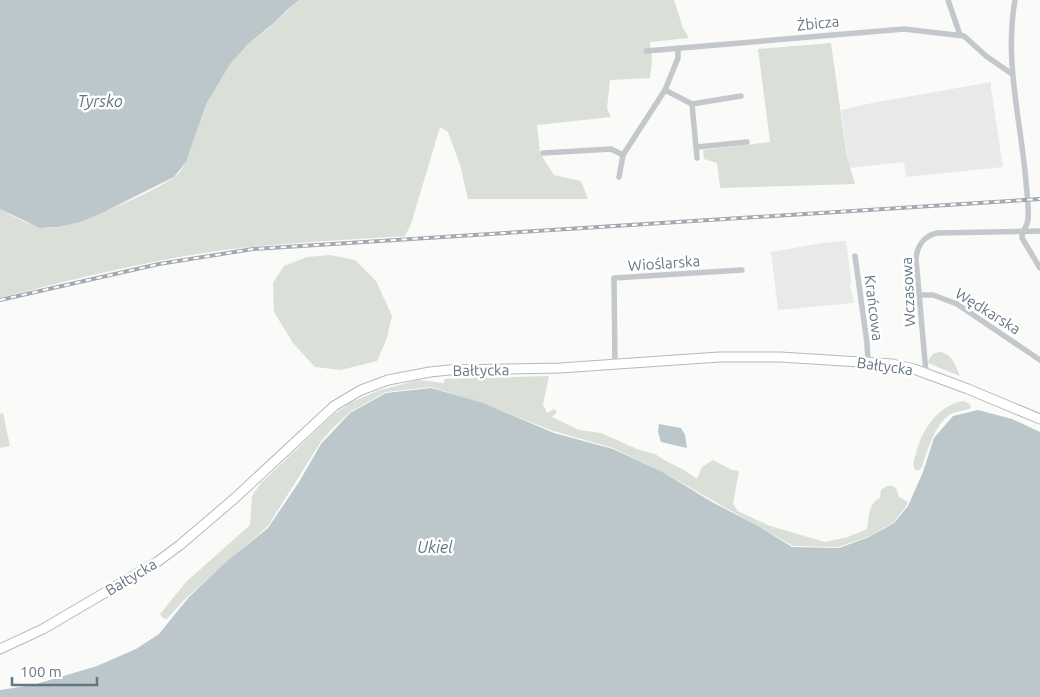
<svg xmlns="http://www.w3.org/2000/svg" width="1040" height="697" font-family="Ubuntu,sans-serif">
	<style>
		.built { fill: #e8e9e9 }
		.green { fill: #dadfd7 }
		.water { fill: #bbc7cb }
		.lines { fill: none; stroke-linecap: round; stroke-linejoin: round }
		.secondary-casing { stroke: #b3babf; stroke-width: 11 }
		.street { stroke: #c3c8cc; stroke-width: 5.5 }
		.secondary { stroke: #fff; stroke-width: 9 }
		.rail-casing { stroke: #a2aab0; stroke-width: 4 }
		.rail { stroke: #fff; stroke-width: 2; stroke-dasharray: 5.5; stroke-linecap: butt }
		.labels { text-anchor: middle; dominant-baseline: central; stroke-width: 5; stroke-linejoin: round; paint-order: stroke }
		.street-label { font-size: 15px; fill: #657683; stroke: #fff }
		.water-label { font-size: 16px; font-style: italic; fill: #60757c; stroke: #fff }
	</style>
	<rect width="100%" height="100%" fill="#fafaf8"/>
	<!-- built -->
	<g class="built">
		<polygon points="991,82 991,89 1003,167 906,177 904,162 849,168 841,110 872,103"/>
		<polygon points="846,241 851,281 850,289 852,292 854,303 778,310 771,252 823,243"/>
	</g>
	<!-- green -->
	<g class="green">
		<path d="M299,0h375l9,28 6,10 -39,4 2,17 -2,19 -40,2 -3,28 4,9 -74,8 3,28 14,22 27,6 7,18h-120l-8,-34 -12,-33 -8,-5 -29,97 -6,12c-69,5 -139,7 -208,18 -66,11 -132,27 -197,44v-89c13,7 34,19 49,19 21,1 115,-40 129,-54 14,-15 16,-45 25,-64 6,-14 23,-43 33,-55 11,-12 26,-20 38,-32 9,-7 16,-16 25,-23z"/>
		<path d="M831,43l15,108c2,12 6,21 9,33l-135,4 -3,-25 -13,-4 -1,-9 67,-8 -12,-93z"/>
		<polygon points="330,255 355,260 376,281 392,316 387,338 377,361 341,370 315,367 293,343 274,312 273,283 284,266 307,257"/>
		<path d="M939,352c13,1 16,13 21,24l-32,-13c1,-6 5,-10 11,-11z"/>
		<path d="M549,376l-6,28 4,9 7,-4 3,3 -5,5 27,13 22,3 36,16 18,5 9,6 20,10 13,9 5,-12 11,-7 19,10 7,1 -6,33 5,7 32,15 55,16 23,-5 19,-8c2,-12 1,-25 13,-31l1,-8c5,-4 9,-6 15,-2l3,9 9,5 -1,3 -13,17 -24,14 -32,11 -45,-1 -120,-68 -60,-30 -60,-17 -53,-21 -69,-23 -45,5 -36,20 -16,15 -12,13 -54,86 -83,73 -18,20 -4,-1 -3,-4 26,-32 64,-57 2,-29 9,-13 72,-68 17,-12 27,-12 41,-11 26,3v-4z"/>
		<path d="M963,401l7,3 1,4c-6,3 -14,3 -20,6 -15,8 -24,37 -29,53l-3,3h-4c-3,-6 -1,-10 1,-16 5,-23 22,-49 47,-53z"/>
		<polygon points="3,413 10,446 0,448 0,414"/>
	</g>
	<!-- water -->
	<g class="water">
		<polygon points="0,0 299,0 288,9 275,22 247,45 230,64 206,104 186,162 174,177 104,212 80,222 58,227 40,228 0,209"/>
		<polygon points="431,388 483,403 554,433 613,449 664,473 712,502 758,526 792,547 839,548 869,537 894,523 908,506 923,472 934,438 953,416 978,410 1012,419 1040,432 1040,697 0,697 0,690 33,685 97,666 136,649 159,634 189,597 226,562 268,528 299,482 321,444 350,413 386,393"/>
		<polygon points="659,424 681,428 685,435 687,448 661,442 658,432"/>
	</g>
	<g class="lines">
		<!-- secondary casing -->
		<g class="secondary-casing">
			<polyline id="secondary" points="0,649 43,629 157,562 180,545 235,498 334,406 361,390 388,380 430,372 449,370 560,368 719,357 780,357 892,364 914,369 968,389 1040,419"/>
		</g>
		<!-- street -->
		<g class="street">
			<polyline points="948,0 960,35"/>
			<path d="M1015,0c-11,62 6,121 11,182 1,12 3,26 2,38 -1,7 -6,11 -6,18l18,30"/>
			<polyline points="646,51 904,29 964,36 986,56 1012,74"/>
			<polyline points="665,90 692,104 697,158"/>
			<polyline points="692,104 741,96"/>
			<polyline points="697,147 747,142"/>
			<polyline points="543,153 611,149 623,155"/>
			<polyline points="619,177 623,155 665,90 678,58 678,48"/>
			<polyline points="855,256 867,343 868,362"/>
			<polyline points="919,295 933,295 957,304 1040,360"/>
			<polyline points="615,365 614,278 742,270"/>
			<path d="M926,373l-10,-114c1,-13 8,-23 21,-26l103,-2"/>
		</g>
		<!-- secondary -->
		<use href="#secondary" class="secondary"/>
		<!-- rail casing -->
		<g class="rail-casing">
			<polyline id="rail" points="0,300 159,264 253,249 1040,199"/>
		</g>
		<!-- rail -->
		<use href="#rail" class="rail"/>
	</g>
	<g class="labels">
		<!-- street labels -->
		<g class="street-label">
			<text transform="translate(818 23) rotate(-6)">Żbicza</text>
			<text transform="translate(664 263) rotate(-4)">Wioślarska</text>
			<text transform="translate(908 292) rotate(-93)">Wczasowa</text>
			<text transform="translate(874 308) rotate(83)">Krańcowa</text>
			<text transform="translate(988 311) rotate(32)">Wędkarska</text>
			<text transform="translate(885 366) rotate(8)">Bałtycka</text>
			<text transform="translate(481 370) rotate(-1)">Bałtycka</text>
			<text transform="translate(131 577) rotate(-31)">Bałtycka</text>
		</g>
		<!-- water labels -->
		<g class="water-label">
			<text x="100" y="101">Tyrsko</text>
			<text x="435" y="547">Ukiel</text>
		</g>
	</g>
	<!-- scale -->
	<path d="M12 677v8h85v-8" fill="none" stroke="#657683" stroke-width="2.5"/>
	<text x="20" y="677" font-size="15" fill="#657683" stroke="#ffffff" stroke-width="4" paint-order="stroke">100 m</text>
</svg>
